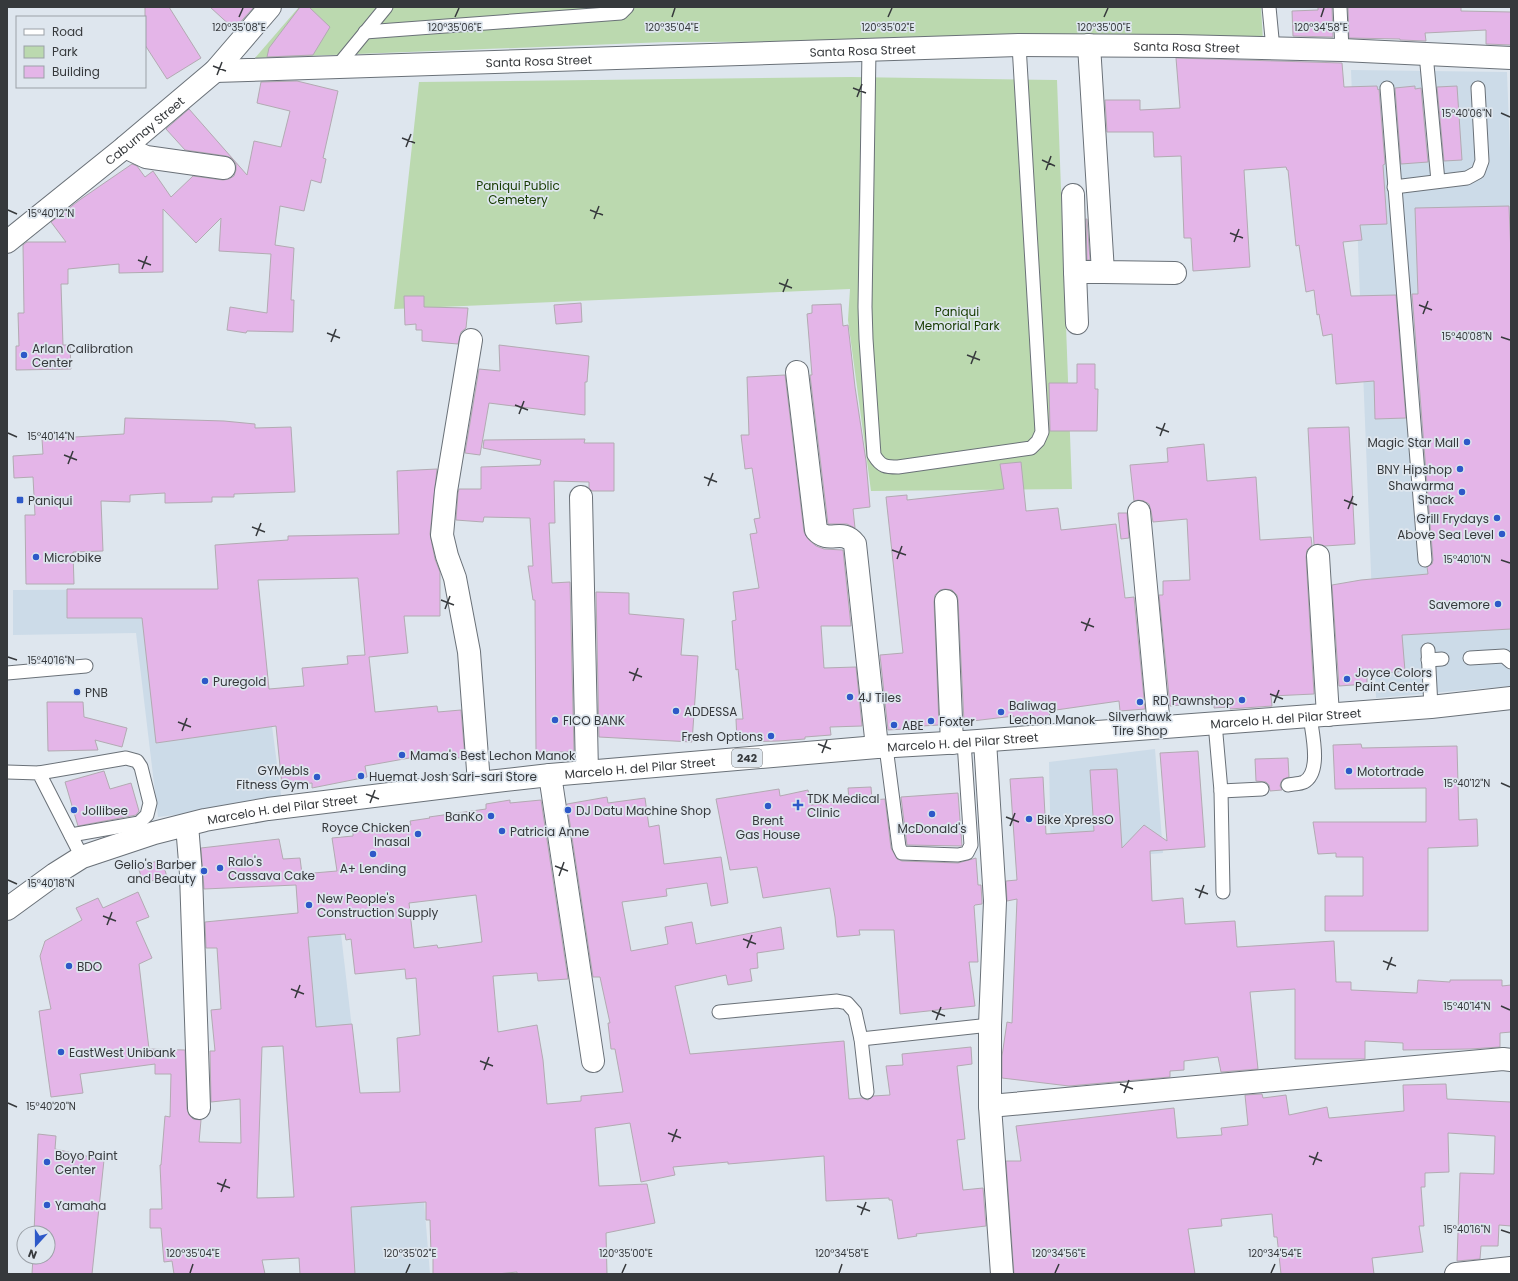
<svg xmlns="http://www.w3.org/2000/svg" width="1518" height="1281" font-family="Poppins,sans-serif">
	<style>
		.built { fill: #ccdbe8 }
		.green { fill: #bbd9af }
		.building { fill: #e4b5e8; stroke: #b2aab2; fill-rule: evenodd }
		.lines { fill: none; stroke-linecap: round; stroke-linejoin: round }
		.service-casing { stroke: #6a7178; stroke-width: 15 }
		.minor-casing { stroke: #6a7178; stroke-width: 24 }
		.tertiary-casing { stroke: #6a7178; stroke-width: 24 }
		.primary-casing { stroke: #6a7178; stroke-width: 24 }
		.service { stroke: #fff; stroke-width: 13 }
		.minor { stroke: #fff; stroke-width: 22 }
		.tertiary { stroke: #fff; stroke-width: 22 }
		.primary { stroke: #fff; stroke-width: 22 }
		.ticks { fill: none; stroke: #36393c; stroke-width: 1.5 }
		.poi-dot { fill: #2d59c8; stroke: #dee6ee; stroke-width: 1.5 }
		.labels { text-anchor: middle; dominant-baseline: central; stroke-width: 3.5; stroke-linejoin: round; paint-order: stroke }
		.shield { fill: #dee6ee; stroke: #686d71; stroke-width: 1 }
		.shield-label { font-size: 11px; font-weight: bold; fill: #36393c }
		.street-label { font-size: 12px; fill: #36393c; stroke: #dee6ee }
		.park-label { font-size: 12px; fill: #173b00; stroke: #dee6ee }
		.poi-label { font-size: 12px; fill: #36393c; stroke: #dee6ee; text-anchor: start }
		.ticks-label { font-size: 10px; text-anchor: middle; fill: #36393c; stroke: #dee6ee; stroke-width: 3.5; stroke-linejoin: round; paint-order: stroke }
	</style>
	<rect width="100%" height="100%" fill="#dee6ee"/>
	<!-- built -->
	<g class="built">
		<polygon points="1351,70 1507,72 1511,178 1511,686 1376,698"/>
		<polygon points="259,589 272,726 282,802 158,817 136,633 13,635 13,590"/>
		<polygon points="1155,749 1163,853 1051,863 1049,762"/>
		<polygon points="341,934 362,1114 417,1114 430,1274 300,1274 281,1029 276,940"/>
	</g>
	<!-- green -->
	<g class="green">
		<polygon points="299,7 1261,7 1263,41 666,42 255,58"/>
		<polygon points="851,77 1057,80 1072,489 871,491 848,320 850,289 394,309 419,82"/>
	</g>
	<!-- building -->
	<g class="building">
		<polygon points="145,7 169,7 201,58 167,79 145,45"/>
		<polygon points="210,7 254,7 234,29"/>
		<polygon points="300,7 309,7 330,27 313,55 267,57 269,48"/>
		<polygon points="1318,7 1332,7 1333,37 1293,36 1292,11 1318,10"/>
		<polygon points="1348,7 1461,7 1461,11 1511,12 1511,45 1486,44 1486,30 1425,33 1426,41 1400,40 1400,39 1349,38"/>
		<polygon points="1176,58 1342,63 1344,87 1377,86 1378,90 1379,89 1385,164 1383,165 1387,224 1360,225 1362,240 1343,242 1351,296 1396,295 1406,418 1375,419 1374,381 1336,384 1332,334 1323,336 1319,314 1317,315 1314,290 1306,292 1299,245 1296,246 1288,170 1287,170 1286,167 1244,170 1250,267 1193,271 1191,238 1184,238 1181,156 1154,157 1153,132 1107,132 1105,100 1140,100 1140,110 1180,108"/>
		<polygon points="297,81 338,91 323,158 326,159 321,183 311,180 304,211 280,206 275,245 294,248 291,300 294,300 293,332 247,331 246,333 227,330 230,307 267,313 271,254 219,251 221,218 196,243 163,209 163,272 119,273 119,264 68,269 68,284 61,284 63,345 70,345 71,369 16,370 16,346 19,346 18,313 24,313 23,245 27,242 66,242 51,222 81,199 132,164 137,166 145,177 153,171 171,197 193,176 223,180 229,179 234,176 236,170 236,164 231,158 226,156 185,150 166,129 189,109 247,175 254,141 281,147 290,111 257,103 261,82"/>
		<polygon points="1415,86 1415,89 1421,88 1428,162 1401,164 1395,88"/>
		<polygon points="1457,86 1462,160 1444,161 1437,87"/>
		<polygon points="1509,206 1511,255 1511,629 1402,635 1405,671 1367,675 1367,684 1339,686 1332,585 1361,580 1428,574 1427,567 1432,564 1433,560 1412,294 1418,294 1415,208"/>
		<polygon points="1086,219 1087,219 1090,260 1087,260"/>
		<polygon points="404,296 424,296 424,307 468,308 466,328 461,332 458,344 422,341 422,330 416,330 416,324 405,325"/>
		<polygon points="581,303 582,322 556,324 554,305"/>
		<polygon points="841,304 843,326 848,325 850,342 855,387 866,461 870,507 853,509 855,528 847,524 828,524 810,375 812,375 807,314 812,313 812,305"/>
		<polygon points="499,345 589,356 587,382 585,382 585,415 489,403 480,455 465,453 479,369 500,371"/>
		<polygon points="1077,364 1095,364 1095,389 1098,389 1097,431 1050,431 1049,383 1077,383"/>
		<polygon points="785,375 804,532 808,539 816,546 824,549 843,550 851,626 821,626 824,668 856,667 862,726 830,727 831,735 805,737 805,739 779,741 737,742 736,719 743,719 738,669 736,670 732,621 736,620 733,592 759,588 750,534 757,533 754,519 760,518 752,468 745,469 741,435 749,435 747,377"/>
		<polygon points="125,418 224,421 255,424 255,428 291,427 295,492 234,494 234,497 212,497 212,502 165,503 165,493 130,495 130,502 101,501 103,551 73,552 74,584 26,584 25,515 35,515 33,477 14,478 13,456 43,454 42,439 124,434"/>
		<polygon points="1349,427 1355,544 1325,546 1318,544 1314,545 1308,428"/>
		<polygon points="585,439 584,443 614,443 614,491 592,491 589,488 589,482 554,481 555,523 549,523 552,583 570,582 574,752 536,752 535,600 533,600 528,566 533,566 530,518 484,517 483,522 456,520 458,493 459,489 481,489 481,467 540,465 541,460 483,448 484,440"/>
		<polygon points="1204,444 1207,481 1256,477 1260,540 1311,537 1312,545 1307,550 1306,557 1314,694 1271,696 1272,706 1230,709 1229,707 1214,708 1214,702 1170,706 1159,595 1163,595 1163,581 1190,580 1187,519 1153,522 1151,511 1149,504 1144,501 1138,500 1134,501 1130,465 1168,462 1167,448"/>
		<polygon points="1021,462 1026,511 1058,508 1061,530 1116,524 1125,598 1134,597 1145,709 1120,711 1119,701 1049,711 1050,718 1015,722 1014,716 964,722 958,600 957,595 952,590 945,589 940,590 935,595 934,602 939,725 905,727 905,729 888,730 880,655 903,653 886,497 907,495 907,500 1004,489 1000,464"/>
		<path d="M437,469l-7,65 5,25 5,13v44h-36l4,37 -39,4 6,55 62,-6 1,6 23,-2 4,48 -50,-1 -50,9 2,11 -55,11v-5l-30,3 -6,-60 -120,17 -14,-125h-75v-29h151l-3,-44 73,-5v-4l111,-2 -2,-63zM358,578l7,77 -18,1 1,8 -46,4 2,18 -35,3 -11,-109z"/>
		<polygon points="1118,513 1127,513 1129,538 1121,539"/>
		<polygon points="596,592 629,593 629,614 684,619 681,655 698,656 692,742 599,737"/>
		<polygon points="47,702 83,702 84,717 127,728 122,747 95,740 98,750 48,751"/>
		<polygon points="1361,744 1362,748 1457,746 1459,820 1477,819 1478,846 1428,848 1428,931 1325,931 1325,896 1363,896 1363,857 1336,857 1336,853 1318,854 1313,822 1426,822 1426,788 1335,789 1333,745"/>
		<polygon points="1198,751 1205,847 1150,851 1152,901 1183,898 1185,924 1235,921 1237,947 1334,941 1336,982 1351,982 1351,990 1417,993 1418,980 1450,982 1450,980 1502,980 1502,986 1511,985 1511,1032 1500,1033 1500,1047 1470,1049 1403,1050 1403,1043 1365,1041 1365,1059 1295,1059 1295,989 1250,992 1258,1069 1221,1072 1218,1057 1184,1061 1184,1070 1170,1071 1170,1077 1069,1086 1002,1078 1002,1056 1007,1022 1012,1023 1017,899 1007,901 1006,881 1017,880 1010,779 1043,777 1046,834 1094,831 1090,770 1117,769 1122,848 1144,825 1167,841 1160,753"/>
		<polygon points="1288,758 1289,777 1283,779 1281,782 1280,786 1282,790 1270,791 1269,785 1266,782 1256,781 1255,759"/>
		<polygon points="104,771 110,789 131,783 139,811 136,815 131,816 78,826 65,782"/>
		<polygon points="871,787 872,800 885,799 891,848 897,859 902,861 958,863 976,858 978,885 981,885 982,901 982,904 975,905 974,906 978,962 969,962 975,1006 900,1014 894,930 859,930 860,935 837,937 835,917 830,888 763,898 757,867 730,870 716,799 779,789 780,796 808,790 811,805 849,800 848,788"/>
		<polygon points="958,793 962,846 907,845 901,797"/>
		<path d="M607,797l1,6 37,-5 4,29 10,-2 5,39 57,-7 7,46 -17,3 -4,-23 -41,6 1,7 -45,6 9,49 37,-7 -3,-17 27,-5 4,22 85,-17 3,22 -27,4 1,15 -8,1 2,12 -24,4 -2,-10 -51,11 15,68 154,-13 5,58 13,-1 6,2 5,-4 17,-1 -4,-29 17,-1 -1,-11 69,-7 1,17 -15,2 8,73 -8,1 6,50 20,-2 3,38 -70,8 1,2 -19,3 -6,-39h-3v-2l-63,3 -2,-45 -96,8v-2l-55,5 2,8 -34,7 -11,-59 -35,5 4,58 48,-2 8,39 -49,10 1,41h-90v-2l-20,2h-64v-20h-2l-1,-34h-4v-18l-75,5 4,67h-55l-1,-16 -37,2 3,14h-91l-2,-13 -8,1 -3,-34h-11v-19h12l-2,-44h1l4,-49 5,1 1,-43h-16v-10l-75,10 3,19 -32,4 -12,-86 12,-2 -11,-53 5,-15 37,-21 -6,-12 22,-10 5,10 35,-16 11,25 -13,5 16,36 -13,6 10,85 36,1 2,59 2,6 4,4 8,1 -2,22 42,1 -1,-44 -29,3 -1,-51h5l-4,-41 10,-1 -4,-61h-11l-1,-26 93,-9 -2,-28 -92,4 -3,-41 78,-9 4,20 17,-1 2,16 35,-3 -5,-33 21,-2v-4l58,-7 -1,-4 20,-3 -1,-1 57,-8v-5l24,-4v3l31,-3 27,179 -30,2 -1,-8 -44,3 5,56 39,-7 6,35 4,44 34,-3v-5l42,-4 -8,-43h-4l-3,-26h2l-10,-46h-7l-26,-173zM476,895l6,47 -44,6 -1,-3 -23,3 -5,-45zM345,934l1,6 5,-1 4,35 50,-5 1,10 10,-1 4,57 -23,3 3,54 -40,1 -8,-69 -36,3 -8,-90zM283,1046l11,151 -37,1 5,-151z"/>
		<polygon points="162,860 167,877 143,883 138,866"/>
		<polygon points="1446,1084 1447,1099 1511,1102 1511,1226 1499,1225 1498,1246 1481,1246 1480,1259 1457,1261 1460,1173 1494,1174 1495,1136 1448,1133 1449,1172 1425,1173 1425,1187 1421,1187 1424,1226 1419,1226 1423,1252 1372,1258 1374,1274 1281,1274 1277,1237 1274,1237 1272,1214 1221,1219 1222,1226 1188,1229 1195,1274 1014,1274 1006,1161 1021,1161 1016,1126 1174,1108 1177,1138 1222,1135 1221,1128 1248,1125 1245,1095 1262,1094 1263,1098 1286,1095 1289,1115 1327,1107 1329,1118 1404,1111 1403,1085"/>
		<polygon points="38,1134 56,1136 55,1149 104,1160 92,1274 32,1274 33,1257 48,1257 48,1233 34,1233"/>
	</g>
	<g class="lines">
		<!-- service casing -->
		<g class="service-casing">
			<g id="service">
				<polyline points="1269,7 1273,49"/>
				<polyline points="1340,7 1342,50"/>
				<polyline points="365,32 621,13 627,7"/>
				<path d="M869,50l-4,257 1,32 8,116c7,12 12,12 24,12l133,-19 7,-7 4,-9 -23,-387"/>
				<polyline points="1426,54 1438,181"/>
				<polyline points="336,68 386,7"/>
				<polyline points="1387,88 1425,560"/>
				<polyline points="1394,187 1467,178 1478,172 1482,161 1478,88"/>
				<polyline points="1428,650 1431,707"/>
				<polyline points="1470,658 1504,656 1511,662"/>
				<polyline points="1428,660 1442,659"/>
				<polyline points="7,673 86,666"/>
				<polyline points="1215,723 1221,791 1262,789"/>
				<polyline points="886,747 899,847 902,853 958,855 967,853 971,845 964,742"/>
				<polyline points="7,772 39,773 82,857"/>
				<polyline points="39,773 126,758 137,761 141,767 150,803 147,815 139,823 71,835"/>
				<path d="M1288,785c4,-1 12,-1 16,-3 18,-10 8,-49 6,-66"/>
				<polyline points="1221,791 1223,892"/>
				<polyline points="719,1012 837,1001 847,1003 855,1012 861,1039 867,1092"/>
				<polyline points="861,1039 990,1025"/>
			</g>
		</g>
		<!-- minor casing -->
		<g class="minor-casing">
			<g id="minor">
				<polyline points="1089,45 1103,272 1175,273"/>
				<path id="s1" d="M215,71l804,-26 159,1 164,4 169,8"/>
				<polyline points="125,147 146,157 224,168"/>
				<polyline points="1073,195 1075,272"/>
				<polyline points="1077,323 1075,272 1103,272"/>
				<polyline points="471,340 446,491 442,535 447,556 455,578 469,652 479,783"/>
				<path d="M797,372l19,158c13,15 26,-3 39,14l22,203"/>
				<polyline points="581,497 587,772"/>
				<polyline points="1139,512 1159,727"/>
				<polyline points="1318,556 1328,715"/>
				<polyline points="946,601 952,743"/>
				<polyline points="985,741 995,901 990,1025 990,1106 1002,1274"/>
				<polyline points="550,775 593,1061"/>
				<polyline points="187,825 191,874 199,1108"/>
				<polyline points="990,1106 1503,1059 1511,1060"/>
				<polyline points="1456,1274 1511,1268"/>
			</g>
		</g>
		<!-- tertiary casing -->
		<g class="tertiary-casing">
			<g id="tertiary">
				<path id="s2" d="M7,242l118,-95 90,-76 55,-64"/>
			</g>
		</g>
		<!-- primary casing -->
		<g class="primary-casing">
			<g id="primary">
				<path id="s3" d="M7,909l48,-35 27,-17 72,-24 51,-13 63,-11 211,-26 71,-8 327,-28 87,-5 467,-35 80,-9"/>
			</g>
		</g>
		<!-- service -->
		<use href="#service" class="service"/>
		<!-- minor -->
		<use href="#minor" class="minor"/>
		<!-- tertiary -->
		<use href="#tertiary" class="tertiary"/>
		<!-- primary -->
		<use href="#primary" class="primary"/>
	</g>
	<!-- ticks -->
	<path class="ticks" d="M239,17l4,-9M455,17l4,-9M672,17l3,-9M888,17l4,-9M1104,17l4,-9M1321,17l3,-9M213,66l13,5M217,75l5,-13M853,88l13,5M857,97l5,-13M1501,113l9,4M402,138l13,5M406,147l5,-13M1042,160l13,6M1046,170l5,-14M8,210l9,4M590,210l13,5M594,219l5,-13M1230,233l13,5M1234,242l5,-13M138,260l13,5M142,269l5,-13M779,283l13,5M783,292l5,-13M1419,305l13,5M1423,314l5,-13M327,333l13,5M1501,337l9,3M331,342l5,-13M967,355l13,5M971,364l5,-13M515,405l13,5M519,414l5,-13M1156,427l13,5M8,433l9,4M1160,436l5,-13M64,455l13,5M68,464l5,-13M704,477l13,5M708,486l5,-13M1344,500l13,5M1348,509l5,-13M252,527l13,5M256,536l5,-13M892,550l14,5M897,559l5,-13M1501,560l9,3M441,600l13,5M445,609l5,-13M1081,622l13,5M1085,631l5,-13M8,657l9,3M629,672l13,5M633,681l5,-13M1270,694l13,5M1274,703l5,-13M178,722l13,5M182,731l5,-13M818,744l13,5M822,753l5,-13M1501,783l9,4M366,794l13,5M370,803l5,-13M1006,817l13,5M1010,826l5,-13M555,866l13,5M559,876l5,-14M8,880l9,4M1195,889l13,5M1199,898l5,-13M103,916l13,5M107,925l5,-13M743,939l13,5M747,948l5,-13M1383,961l13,5M1387,970l5,-13M291,989l13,5M295,998l5,-13M1501,1006l9,4M932,1011l13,5M936,1020l5,-13M480,1061l13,5M484,1070l5,-13M1120,1084l13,5M1124,1093l5,-13M8,1103l9,4M668,1133l13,5M672,1142l5,-13M1309,1156l13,5M1313,1165l5,-13M217,1183l13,5M221,1192l5,-13M857,1206l13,5M861,1215l5,-13M1501,1230l9,3M190,1273l3,-9M406,1273l4,-9M622,1273l4,-9M839,1273l3,-9M1055,1273l4,-9M1271,1273l4,-9"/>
	<!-- markers -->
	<g class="poi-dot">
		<circle cx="24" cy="355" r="4"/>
		<circle cx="1467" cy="442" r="4"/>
		<circle cx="1460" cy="469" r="4"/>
		<circle cx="1462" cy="492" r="4"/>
		<rect x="16" y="496" width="8" height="8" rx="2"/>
		<circle cx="1497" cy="518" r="4"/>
		<circle cx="1502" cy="534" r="4"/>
		<circle cx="36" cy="557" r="4"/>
		<circle cx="1498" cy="604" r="4"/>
		<circle cx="1347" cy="679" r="4"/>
		<circle cx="205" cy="681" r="4"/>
		<circle cx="77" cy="692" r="4"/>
		<circle cx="850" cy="697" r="4"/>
		<circle cx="1242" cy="700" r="4"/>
		<circle cx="1140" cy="702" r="4"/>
		<circle cx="676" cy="711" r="4"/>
		<circle cx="1001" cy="712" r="4"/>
		<circle cx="555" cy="720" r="4"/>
		<circle cx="931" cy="721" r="4"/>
		<circle cx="894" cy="725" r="4"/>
		<circle cx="771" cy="736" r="4"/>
		<circle cx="402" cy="755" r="4"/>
		<circle cx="1349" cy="771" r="4"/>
		<circle cx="361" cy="776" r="4"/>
		<circle cx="317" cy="777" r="4"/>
		<path d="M796 799h4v4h4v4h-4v4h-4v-4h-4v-4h4z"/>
		<circle cx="768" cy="806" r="4"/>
		<circle cx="74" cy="810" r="4"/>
		<circle cx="568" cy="810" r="4"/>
		<circle cx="932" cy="814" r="4"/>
		<circle cx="491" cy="816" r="4"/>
		<circle cx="1029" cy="819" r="4"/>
		<circle cx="502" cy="831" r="4"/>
		<circle cx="418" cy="834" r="4"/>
		<circle cx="373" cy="854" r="4"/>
		<circle cx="220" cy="868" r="4"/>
		<circle cx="204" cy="871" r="4"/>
		<circle cx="309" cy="905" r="4"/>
		<circle cx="69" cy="966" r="4"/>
		<circle cx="61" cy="1052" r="4"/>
		<circle cx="47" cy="1162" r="4"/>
		<circle cx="47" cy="1205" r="4"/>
	</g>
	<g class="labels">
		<!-- shield labels -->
		<rect class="shield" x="732" y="749" width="30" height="18" rx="3"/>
		<g class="shield-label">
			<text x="747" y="758">242</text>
		</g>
		<!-- street labels -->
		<g class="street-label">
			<text stroke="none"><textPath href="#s1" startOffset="972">Santa Rosa Street</textPath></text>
			<text stroke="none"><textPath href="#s1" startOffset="648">Santa Rosa Street</textPath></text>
			<text stroke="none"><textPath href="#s1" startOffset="324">Santa Rosa Street</textPath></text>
			<text stroke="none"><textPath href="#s2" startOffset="177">Caburnay Street</textPath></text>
			<text stroke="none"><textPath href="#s3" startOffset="1306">Marcelo H. del Pilar Street</textPath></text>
			<text stroke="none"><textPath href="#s3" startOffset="982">Marcelo H. del Pilar Street</textPath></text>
			<text stroke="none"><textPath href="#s3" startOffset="658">Marcelo H. del Pilar Street</textPath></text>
			<text stroke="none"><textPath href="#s3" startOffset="298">Marcelo H. del Pilar Street</textPath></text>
		</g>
		<!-- park labels -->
		<g class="park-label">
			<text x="518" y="185">Paniqui Public<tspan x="518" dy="14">Cemetery</tspan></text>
			<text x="957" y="311">Paniqui<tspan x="957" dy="14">Memorial Park</tspan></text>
		</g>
		<!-- poi labels -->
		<g class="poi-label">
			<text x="32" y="348">Arlan Calibration<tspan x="32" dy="14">Center</tspan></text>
			<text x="1459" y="442" text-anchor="end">Magic Star Mall</text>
			<text x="1452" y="469" text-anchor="end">BNY Hipshop</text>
			<text x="1454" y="485" text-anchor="end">Shawarma<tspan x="1454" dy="14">Shack</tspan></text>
			<text x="28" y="500">Paniqui</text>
			<text x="1489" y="518" text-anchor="end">Grill Frydays</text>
			<text x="1494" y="534" text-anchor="end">Above Sea Level</text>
			<text x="44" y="557">Microbike</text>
			<text x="1490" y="604" text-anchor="end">Savemore</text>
			<text x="1355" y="672">Joyce Colors<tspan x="1355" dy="14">Paint Center</tspan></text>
			<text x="213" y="681">Puregold</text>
			<text x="85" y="692">PNB</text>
			<text x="858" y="697">4J Tiles</text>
			<text x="1234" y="700" text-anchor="end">RD Pawnshop</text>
			<text x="1009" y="705">Baliwag<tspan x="1009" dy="14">Lechon Manok</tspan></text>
			<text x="684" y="711">ADDESSA</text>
			<text x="1140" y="716" text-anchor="middle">Silverhawk<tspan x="1140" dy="14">Tire Shop</tspan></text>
			<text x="563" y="720">FICO BANK</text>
			<text x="939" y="721">Foxter</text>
			<text x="902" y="725">ABE</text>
			<text x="763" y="736" text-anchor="end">Fresh Options</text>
			<text x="410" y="755">Mama's Best Lechon Manok</text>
			<text x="309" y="770" text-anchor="end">GYMebls<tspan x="309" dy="14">Fitness Gym</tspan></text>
			<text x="1357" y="771">Motortrade</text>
			<text x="369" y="776">Huemat Josh Sari-sari Store</text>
			<text x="807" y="798">TDK Medical<tspan x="807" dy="14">Clinic</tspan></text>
			<text x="82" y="810">Jollibee</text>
			<text x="576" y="810">DJ Datu Machine Shop</text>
			<text x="483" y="816" text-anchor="end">BanKo</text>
			<text x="1037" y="819">Bike XpressO</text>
			<text x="768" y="820" text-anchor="middle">Brent<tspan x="768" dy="14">Gas House</tspan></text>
			<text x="410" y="827" text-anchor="end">Royce Chicken<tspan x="410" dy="14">Inasal</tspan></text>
			<text x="932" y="828" text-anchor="middle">McDonald's</text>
			<text x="510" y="831">Patricia Anne</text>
			<text x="228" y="861">Ralo's<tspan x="228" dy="14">Cassava Cake</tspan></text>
			<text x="196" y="864" text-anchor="end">Gelio's Barber<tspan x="196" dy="14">and Beauty</tspan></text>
			<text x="373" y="868" text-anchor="middle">A+ Lending</text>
			<text x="317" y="898">New People's<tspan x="317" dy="14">Construction Supply</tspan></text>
			<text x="77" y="966">BDO</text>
			<text x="69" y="1052">EastWest Unibank</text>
			<text x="55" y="1155">Boyo Paint<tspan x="55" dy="14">Center</tspan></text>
			<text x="55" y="1205">Yamaha</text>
		</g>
	</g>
	<g class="ticks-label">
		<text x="455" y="31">120°35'06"E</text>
		<text x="672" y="31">120°35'04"E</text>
		<text x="888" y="31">120°35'02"E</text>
		<text x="1104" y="31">120°35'00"E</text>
		<text x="1321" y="31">120°34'58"E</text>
		<text x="239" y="31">120°35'08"E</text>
		<text x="1467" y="117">15°40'06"N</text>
		<text x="51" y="217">15°40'12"N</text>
		<text x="1467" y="340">15°40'08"N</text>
		<text x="51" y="440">15°40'14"N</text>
		<text x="1467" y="563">15°40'10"N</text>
		<text x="51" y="664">15°40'16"N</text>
		<text x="1467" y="787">15°40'12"N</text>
		<text x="51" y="887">15°40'18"N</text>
		<text x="1467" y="1010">15°40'14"N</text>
		<text x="51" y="1110">15°40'20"N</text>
		<text x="1467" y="1233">15°40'16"N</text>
		<text x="193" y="1257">120°35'04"E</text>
		<text x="410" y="1257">120°35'02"E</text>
		<text x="626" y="1257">120°35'00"E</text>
		<text x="842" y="1257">120°34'58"E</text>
		<text x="1059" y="1257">120°34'56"E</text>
		<text x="1275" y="1257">120°34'54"E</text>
	</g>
	<!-- border -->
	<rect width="1518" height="1281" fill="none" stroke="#36393c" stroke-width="16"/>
	<!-- legend -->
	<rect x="16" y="16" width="130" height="72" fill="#dee6ee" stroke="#9ba1a7"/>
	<rect x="24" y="29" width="20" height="6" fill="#ffffff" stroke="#9ba1a7"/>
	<text x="52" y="36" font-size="12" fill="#36393c">Road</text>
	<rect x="24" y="46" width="20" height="12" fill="#bbd9af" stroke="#9ba1a7"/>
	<text x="52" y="56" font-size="12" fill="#36393c">Park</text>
	<rect x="24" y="66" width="20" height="12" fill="#e4b5e8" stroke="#9ba1a7"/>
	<text x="52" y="76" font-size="12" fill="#36393c">Building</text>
	<!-- north arrow -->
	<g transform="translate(36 1245) rotate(201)"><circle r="19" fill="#dee6ee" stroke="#9ba1a7"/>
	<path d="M0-3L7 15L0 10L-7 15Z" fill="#2d59c8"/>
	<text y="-6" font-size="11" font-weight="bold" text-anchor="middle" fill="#36393c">N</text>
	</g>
</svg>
